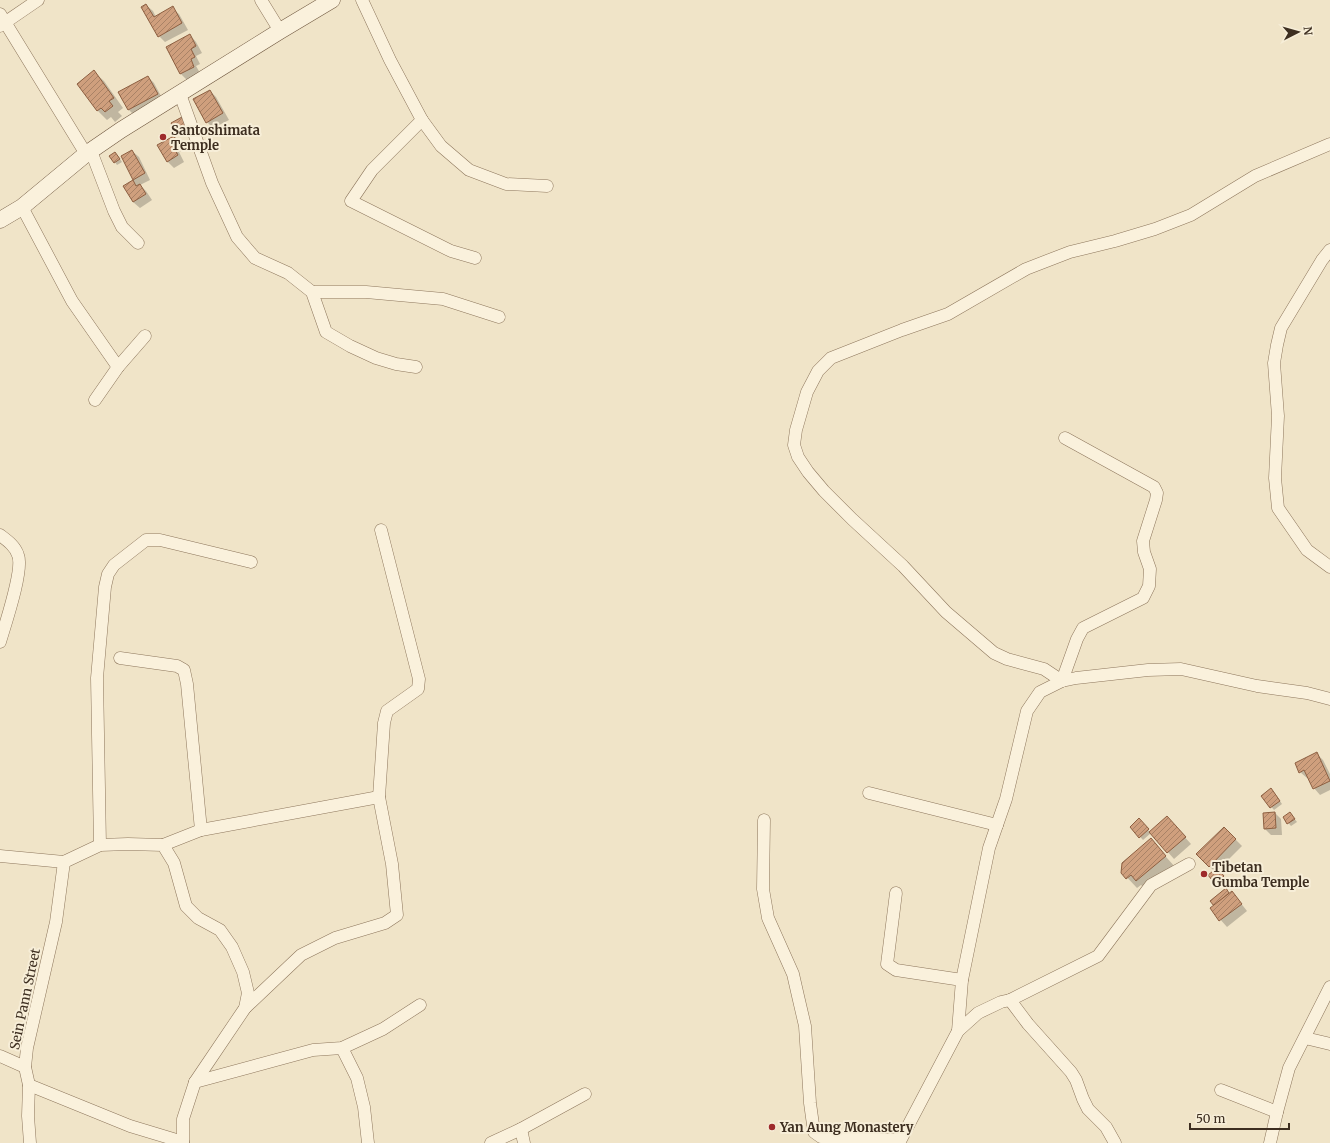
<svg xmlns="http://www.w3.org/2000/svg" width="1330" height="1143" viewBox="0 0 1330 1143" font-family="Merriweather,serif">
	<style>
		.shadow { fill: #0003 }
		.building { fill: url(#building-hatch); stroke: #8d5f41 }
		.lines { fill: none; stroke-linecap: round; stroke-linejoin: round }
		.street-casing { stroke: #8d765c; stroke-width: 13 }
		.secondary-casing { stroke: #6f573f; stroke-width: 17 }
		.street { stroke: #faf1dc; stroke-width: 12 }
		.secondary { stroke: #faf1dc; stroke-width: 16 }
		.poi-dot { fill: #9e2a2b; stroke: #f7eed8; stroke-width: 1.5 }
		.labels { text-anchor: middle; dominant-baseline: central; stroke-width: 4; stroke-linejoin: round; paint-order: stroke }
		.poi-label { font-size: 13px; font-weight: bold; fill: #3d2e20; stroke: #f7eed8; text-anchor: start }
		.street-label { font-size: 13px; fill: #3d2e20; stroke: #f7eed8 }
	</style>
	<defs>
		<pattern id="building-hatch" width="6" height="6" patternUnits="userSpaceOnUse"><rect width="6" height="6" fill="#cf9f7d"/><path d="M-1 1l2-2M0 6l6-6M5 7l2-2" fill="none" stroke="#a98266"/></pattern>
	</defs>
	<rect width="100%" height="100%" fill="#f0e4c8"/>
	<!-- shadow -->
	<g class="shadow">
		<polygon points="146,5 153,11 156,17 172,8 179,14 188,30 165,42 159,36"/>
		<polygon points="190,35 196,42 202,53 196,56 200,64 196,66 200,73 187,80 181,74"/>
		<polygon points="94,72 104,81 123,108 118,112 122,116 115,122 111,117 107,120 98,111 78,84"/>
		<polygon points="148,77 154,83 163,100 135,116 129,110 119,93"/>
		<polygon points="210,91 216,97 229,120 213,128 207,122"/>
		<polygon points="173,123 191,132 182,137"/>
		<polygon points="174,137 180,143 183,150 179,152 184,162 174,168 167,161"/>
		<polygon points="132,151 139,157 150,180 140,185 146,191 152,200 140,208 133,202 124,187 134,180"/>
		<polygon points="118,156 122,162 117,165 115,162"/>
		<polygon points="1317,754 1323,760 1330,774 1330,790 1320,795 1314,788 1309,777 1307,778 1300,772"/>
		<polygon points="1274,792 1282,804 1274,810 1262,796"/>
		<polygon points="1275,813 1281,819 1282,835 1271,835 1265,829"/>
		<polygon points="1290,813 1297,822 1291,826 1284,818"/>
		<polygon points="1139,820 1150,832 1173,824 1191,844 1174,859 1151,833 1143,840 1131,827"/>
		<polygon points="1224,828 1242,846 1218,870 1226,879 1219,886 1216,883 1214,871 1198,854"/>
		<polygon points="1151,840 1175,867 1147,890 1141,885 1137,888 1122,872"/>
		<polygon points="1226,890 1230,894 1232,892 1247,911 1227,927 1211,909"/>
	</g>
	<!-- building -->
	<g class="building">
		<polygon points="146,4 154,17 173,6 182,23 158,37 141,7"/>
		<polygon points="190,34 196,46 191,49 195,57 191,59 194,67 180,74 166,47"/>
		<polygon points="94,70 114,98 109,101 113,106 105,112 101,108 97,111 77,84"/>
		<polygon points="148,76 158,94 128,110 118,92"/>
		<polygon points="210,90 223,113 206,123 193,99"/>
		<polygon points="182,117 189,129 178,135 171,123"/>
		<polygon points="174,136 178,143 173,146 178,155 167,162 157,145"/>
		<polygon points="132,150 145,173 133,180 121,156"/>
		<polygon points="115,152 120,159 114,163 109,156"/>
		<polygon points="133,180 136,186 140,184 146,194 133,202 123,186"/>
		<polygon points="1317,752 1330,781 1313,789 1304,770 1299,773 1295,763"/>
		<polygon points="1271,788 1280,801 1270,808 1261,796"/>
		<polygon points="1275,812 1276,828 1264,829 1263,813"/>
		<polygon points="1290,812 1295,819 1287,824 1283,817"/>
		<polygon points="1167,816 1186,837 1167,853 1149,832"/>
		<polygon points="1139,818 1149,829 1139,838 1130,827"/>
		<polygon points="1224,827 1236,839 1209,867 1196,854"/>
		<polygon points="1151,838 1166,856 1136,881 1131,875 1126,879 1121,873 1122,863"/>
		<polygon points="1217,868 1224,876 1215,884 1208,875"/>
		<polygon points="1226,888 1229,893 1214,906 1210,901"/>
		<polygon points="1232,891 1242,904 1219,921 1210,908"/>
	</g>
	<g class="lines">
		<!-- street casing -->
		<g class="street-casing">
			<g id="street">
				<polyline points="261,0 280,31"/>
				<polyline points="362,0 390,60 422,120 372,170 351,201 451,251 475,258"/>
				<polyline points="0,14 86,154"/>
				<polyline points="0,26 38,0"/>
				<polyline points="180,94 212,183 237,237 255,258 288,273 312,292 326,332 350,346 376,358 396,364 416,367"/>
				<polyline points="422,120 441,146 469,170 506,184 547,186"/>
				<polyline points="91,151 114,211 122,227 138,243"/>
				<polyline points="22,207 72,301 118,367"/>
				<polyline points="1330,250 1322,260 1281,328 1277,345 1274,363 1278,416 1275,478 1278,508 1307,550 1330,567"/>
				<polyline points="312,292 366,292 443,299 499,317"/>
				<polyline points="95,400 118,367 145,336"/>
				<polyline points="1065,438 1154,487 1157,493 1156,500 1143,541 1144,552 1150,569 1149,586 1143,598 1083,628 1077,639 1062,681 1044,669 1007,659 994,653 946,612 903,566 852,519 824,491 808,472 798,457 794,445 796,430 807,392 818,371 831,358 902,330 948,314 1026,269 1070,252 1115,241 1155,229 1191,215 1255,176 1330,144"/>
				<path d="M0 535C8 541 15 546 18 555 24 569 5 625 0 642"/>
				<polyline points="120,658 177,666 184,670 187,684 201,830"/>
				<polyline points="869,793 997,825"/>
				<polyline points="764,820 763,889 768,918 793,974 798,996 805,1026 810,1103 814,1132 821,1137 900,1140"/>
				<polyline points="100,845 97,678 105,587 108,574 114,565 146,540 160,540 251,562"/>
				<polyline points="163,845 201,830 379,797"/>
				<polyline points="0,856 64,862 100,845 128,844 163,845 174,863 186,906 198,918 220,930 232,947 243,972 248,993 245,1008 195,1082 183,1119 183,1143"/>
				<polyline points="896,893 887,964 896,970 962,980"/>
				<polyline points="1010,1000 1028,1024 1071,1072 1076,1080 1083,1099 1088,1109 1106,1127 1115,1143"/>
				<polyline points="245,1008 301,955 335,938 385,923 397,915 392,864 379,797 384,723 387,711 418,689 419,679 381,530"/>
				<polyline points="958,1031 962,980 989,848 1006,799 1027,711 1040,692 1062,681 1076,678 1148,670 1181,669 1257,686 1307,693 1330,699"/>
				<polyline points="1305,1038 1330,1044"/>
				<polyline points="342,1048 357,1078 364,1107 368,1143"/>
				<polyline points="0,1056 25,1067"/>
				<polyline points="195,1082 313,1050 342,1048 383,1029 420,1005"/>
				<polyline points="29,1085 130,1126 183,1142"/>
				<polyline points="1221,1090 1277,1112"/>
				<polyline points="521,1129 524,1143"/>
				<polyline points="30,1143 28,1116 29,1085 25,1067 27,1048 56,922 64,862"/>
				<polyline points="491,1143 521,1129 585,1094"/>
				<polyline points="899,1143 958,1031 978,1013 1001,1002 1010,1000 1098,956 1151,885 1189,864"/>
				<polyline points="1270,1143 1277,1112 1289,1068 1330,987"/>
			</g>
		</g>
		<!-- secondary casing -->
		<g class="secondary-casing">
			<polyline id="secondary" points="0,220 22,207 86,154 121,130 280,31 332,0"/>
		</g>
		<!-- street -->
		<use href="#street" class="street"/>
		<!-- secondary -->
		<use href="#secondary" class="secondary"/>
	</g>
	<!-- markers -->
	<g class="poi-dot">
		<circle cx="163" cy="137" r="4"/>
		<circle cx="1204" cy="874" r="4"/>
		<circle cx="772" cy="1127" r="4"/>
	</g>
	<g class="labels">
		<!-- poi labels -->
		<g class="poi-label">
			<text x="171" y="130">Santoshimata<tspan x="171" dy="15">Temple</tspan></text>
			<text x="1212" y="867">Tibetan<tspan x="1212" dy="15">Gumba Temple</tspan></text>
			<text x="780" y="1127">Yan Aung Monastery</text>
		</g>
		<!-- street labels -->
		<g class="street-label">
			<text transform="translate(25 999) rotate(-78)">Sein Pann Street</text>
		</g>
	</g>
	<!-- north arrow -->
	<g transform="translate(1298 32) rotate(84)" stroke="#f7eed8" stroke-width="3" paint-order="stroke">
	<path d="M0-3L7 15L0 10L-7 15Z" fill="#3d2e20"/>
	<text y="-6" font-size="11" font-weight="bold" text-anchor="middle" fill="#3d2e20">N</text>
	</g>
	<!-- scale -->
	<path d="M1190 1123v6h99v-6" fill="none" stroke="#3d2e20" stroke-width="2"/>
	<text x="1196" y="1123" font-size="12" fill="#3d2e20" stroke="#f7eed8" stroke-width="3" paint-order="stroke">50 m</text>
</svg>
